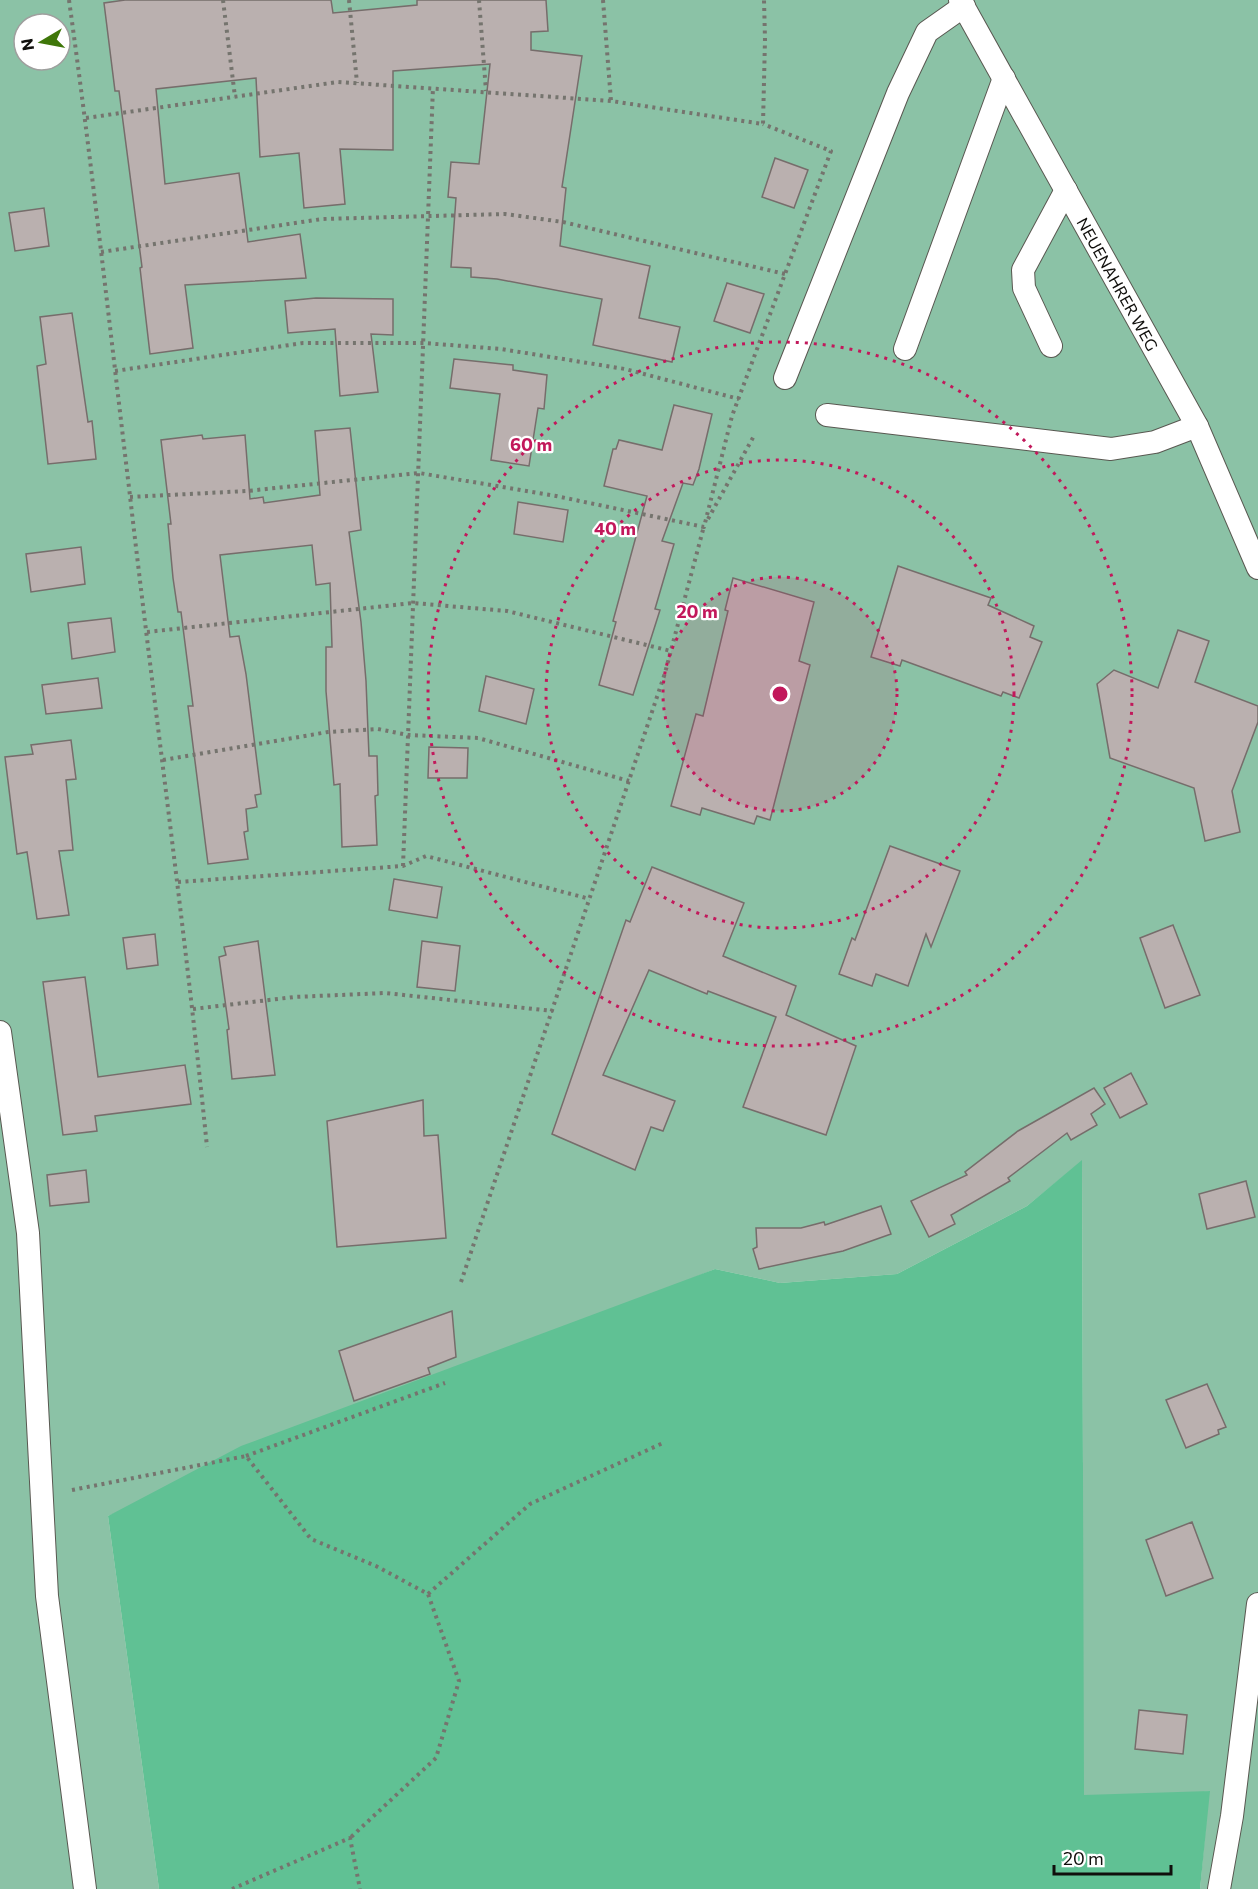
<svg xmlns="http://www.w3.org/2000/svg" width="1258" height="1889" viewBox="0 0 1258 1889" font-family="Commissioner,sans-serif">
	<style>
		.green { fill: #8bc2a6; fill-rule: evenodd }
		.forest { fill: #60c194 }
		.building { fill: #bab0af; stroke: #766d6b; stroke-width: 1.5 }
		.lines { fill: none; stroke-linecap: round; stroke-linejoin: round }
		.service-casing { stroke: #595851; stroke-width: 24 }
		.path { stroke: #75746e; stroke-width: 4; stroke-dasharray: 3 4.5; stroke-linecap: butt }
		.service { stroke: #fff; stroke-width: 22 }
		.ring { fill: none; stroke: #c2185b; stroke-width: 3; stroke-dasharray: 3 6 }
		.labels { text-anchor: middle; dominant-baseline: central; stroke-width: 4.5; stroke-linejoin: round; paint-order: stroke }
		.street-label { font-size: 16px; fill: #100f0c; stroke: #fff }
		.centre { fill: #c2185b; stroke: #fff; stroke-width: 3 }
		.ring-label { font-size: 18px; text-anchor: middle; font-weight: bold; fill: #c2185b; stroke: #fff; stroke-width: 4.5; stroke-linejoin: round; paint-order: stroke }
	</style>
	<rect width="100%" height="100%" fill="#e1e0d7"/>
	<!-- green -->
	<path class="green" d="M0 0H1258V1889H1200L1209 1791 638 1889 1083 1462 1082 1161 1027 1206 897 1274 780 1283 715 1269 108 1516 159 1889H0ZM24 24H60V60H24Z"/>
	<!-- forest -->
	<polygon class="forest" points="1082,1160 1084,1795 1210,1791 1200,1889 159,1889 108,1516 241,1446 715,1269 780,1283 897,1274 1027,1206"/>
	<!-- building -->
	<g class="building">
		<polygon points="125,0 331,0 333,13 417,5 417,0 546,0 548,31 531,32 531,50 582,56 562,187 566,188 560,246 650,266 639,318 680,327 672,362 593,345 602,299 497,279 471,277 471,268 451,267 456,198 448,197 451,162 479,164 490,64 393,71 393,150 340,149 345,204 304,208 299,153 260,157 256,78 156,89 165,184 239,173 248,242 300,234 306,278 185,285 193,348 150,354 140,268 142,267 119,91 115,91 104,3"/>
		<polygon points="775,158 808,170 794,208 762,197"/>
		<polygon points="44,208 49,246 15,251 9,213"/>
		<polygon points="727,283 764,294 750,333 714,321"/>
		<polygon points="316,298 393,299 393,335 371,334 378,392 340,396 335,329 288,333 285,301"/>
		<polygon points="72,313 88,422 92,421 96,459 48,464 37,366 46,364 40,317"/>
		<polygon points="454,359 513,365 513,370 547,375 544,409 538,408 529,466 491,460 500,394 450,388"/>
		<polygon points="674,405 712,414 699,469 693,485 683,483 662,541 674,544 655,609 660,610 633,695 599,685 616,622 613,621 647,496 604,486 613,449 616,449 619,440 662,450"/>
		<polygon points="350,428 361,530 349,532 361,622 366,681 369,756 377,756 378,795 375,796 377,845 342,847 340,784 334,785 326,691 326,647 332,647 330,583 316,585 312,545 220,555 230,637 239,636 246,674 261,794 255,795 257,807 246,809 248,831 244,832 248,859 208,864 188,706 193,706 181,612 178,612 173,578 168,524 171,524 161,440 202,435 203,439 245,435 250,499 263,497 264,503 320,495 315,431"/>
		<polygon points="518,502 568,510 563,542 514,534"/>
		<polygon points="81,547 85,584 31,592 26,554"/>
		<polygon points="898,566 991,598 988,605 1034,626 1030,637 1042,642 1019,698 1003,692 1001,696 902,660 900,666 871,657"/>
		<polygon points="733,578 814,602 799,661 810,665 770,820 757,816 754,824 702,808 700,815 671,806 696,714 703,716 728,611 725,610"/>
		<polygon points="111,618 115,652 72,659 68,623"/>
		<polygon points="1178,630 1209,641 1195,682 1258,706 1258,722 1232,791 1240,832 1205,841 1194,788 1110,758 1097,684 1114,670 1158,688"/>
		<polygon points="486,676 534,689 526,724 479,711"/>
		<polygon points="98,678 102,708 46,714 42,685"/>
		<polygon points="71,740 76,779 66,780 73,850 59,851 69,915 37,919 27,852 17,854 5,757 33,754 31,745"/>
		<polygon points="429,747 468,748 467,778 428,778"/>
		<polygon points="890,846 960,871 931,947 926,934 908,986 876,974 872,986 839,974 852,938 855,940"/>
		<polygon points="652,867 744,903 723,956 796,986 786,1015 856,1046 826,1135 743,1107 776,1017 708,991 707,994 649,970 603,1075 675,1101 663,1131 651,1127 635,1170 552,1134 626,920 630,922"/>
		<polygon points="394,879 442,887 437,918 389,910"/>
		<polygon points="1173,925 1200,995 1165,1008 1140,938"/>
		<polygon points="155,934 158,965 127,969 123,938"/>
		<polygon points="258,941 275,1075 232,1079 227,1030 229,1029 219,957 226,955 224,947"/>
		<polygon points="422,941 460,946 455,991 417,987"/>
		<polygon points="85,977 98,1077 185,1065 191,1104 95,1116 97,1131 63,1135 43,982"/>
		<polygon points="1131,1073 1147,1104 1120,1118 1104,1088"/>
		<polygon points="1094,1088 1105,1104 1091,1114 1097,1125 1071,1140 1067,1133 1008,1178 1010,1181 951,1215 955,1224 929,1237 911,1201 967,1175 965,1172 1018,1131"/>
		<polygon points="423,1100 424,1136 438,1135 446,1238 337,1247 327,1121"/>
		<polygon points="86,1170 89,1202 50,1206 47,1175"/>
		<polygon points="1246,1181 1255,1217 1207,1229 1199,1194"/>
		<polygon points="881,1206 891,1234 843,1251 759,1269 753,1249 757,1247 756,1228 801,1228 824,1222 825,1225"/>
		<polygon points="452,1311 456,1357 428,1368 430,1374 354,1401 339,1351"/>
		<polygon points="1207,1384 1226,1427 1218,1430 1219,1434 1186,1448 1166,1400"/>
		<polygon points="1192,1522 1213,1578 1166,1596 1146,1540"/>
		<polygon points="1139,1710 1187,1715 1183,1754 1135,1749"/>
	</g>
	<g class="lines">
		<!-- service casing -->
		<g class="service-casing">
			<g id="service">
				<polyline points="960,0 1197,426 1258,568"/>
				<polyline points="1051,346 1024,288 1023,270 1066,190"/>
				<polyline points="905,349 1004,78"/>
				<polyline points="785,378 898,93 927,32 964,6"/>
				<polyline points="827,415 1111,449 1155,442 1197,426"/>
				<polyline points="0,1032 28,1233 47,1596 85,1889"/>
				<polyline points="1219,1889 1232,1816 1258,1604"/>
			</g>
		</g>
		<!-- path -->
		<g class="path">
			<path d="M69 0C92 165 110 330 130 496 155 713 185 929 207 1147"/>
			<polyline points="223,0 235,97"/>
			<polyline points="349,0 357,83"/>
			<polyline points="479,0 486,91"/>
			<polyline points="603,0 611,101"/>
			<polyline points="86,118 338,82 611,101 763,124 765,39 764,0"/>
			<polyline points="101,252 322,219 505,214 563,222 785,274"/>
			<polyline points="115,371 303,343 424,343 501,349 625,369 739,399"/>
			<polyline points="130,497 247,491 419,473 556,496 704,527 732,416 831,151 763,124"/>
			<polyline points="708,519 755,434"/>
			<polyline points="147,632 413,603 507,611 671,651"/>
			<polyline points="163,760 328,732 378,729 408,735 478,738 629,781"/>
			<polyline points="403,866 433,87"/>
			<polyline points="178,882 403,866 426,856 590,899"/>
			<polyline points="193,1009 294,997 385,993 553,1011"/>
			<polyline points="461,1282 665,673 704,526"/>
			<polyline points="246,1456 445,1383"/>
			<polyline points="72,1490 246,1456 311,1539 376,1566 428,1594 459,1681 436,1758 350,1838"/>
			<polyline points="428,1594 530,1504 663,1443"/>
			<polyline points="232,1889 350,1838 360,1889"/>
		</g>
		<!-- service -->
		<use href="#service" class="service"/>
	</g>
	<!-- distance rings -->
	<circle cx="780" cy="694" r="117" fill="#c2185b" fill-opacity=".12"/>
	<g class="ring">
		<circle cx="780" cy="694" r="117"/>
		<circle cx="780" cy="694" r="234"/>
		<circle cx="780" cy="694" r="352"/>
	</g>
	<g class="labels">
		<!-- street labels -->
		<g class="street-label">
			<text transform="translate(1118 284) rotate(61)">NEUENAHRER WEG</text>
		</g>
	</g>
	<circle cx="780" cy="694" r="9" class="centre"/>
	<g class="ring-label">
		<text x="531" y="451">60 m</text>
		<text x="615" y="535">40 m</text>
		<text x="697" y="618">20 m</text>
	</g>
	<!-- north arrow -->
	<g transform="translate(42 42) rotate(260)"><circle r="28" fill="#ffffff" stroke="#9f9f9e" stroke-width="1.5"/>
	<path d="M0-4.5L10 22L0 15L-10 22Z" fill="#3f7709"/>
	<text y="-9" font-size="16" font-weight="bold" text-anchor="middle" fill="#100f0c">N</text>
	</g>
	<!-- scale -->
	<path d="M1054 1865v9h117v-9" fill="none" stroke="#100f0c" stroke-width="3"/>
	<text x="1063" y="1865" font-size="18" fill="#100f0c" stroke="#ffffff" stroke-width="4.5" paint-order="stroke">20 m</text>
</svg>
